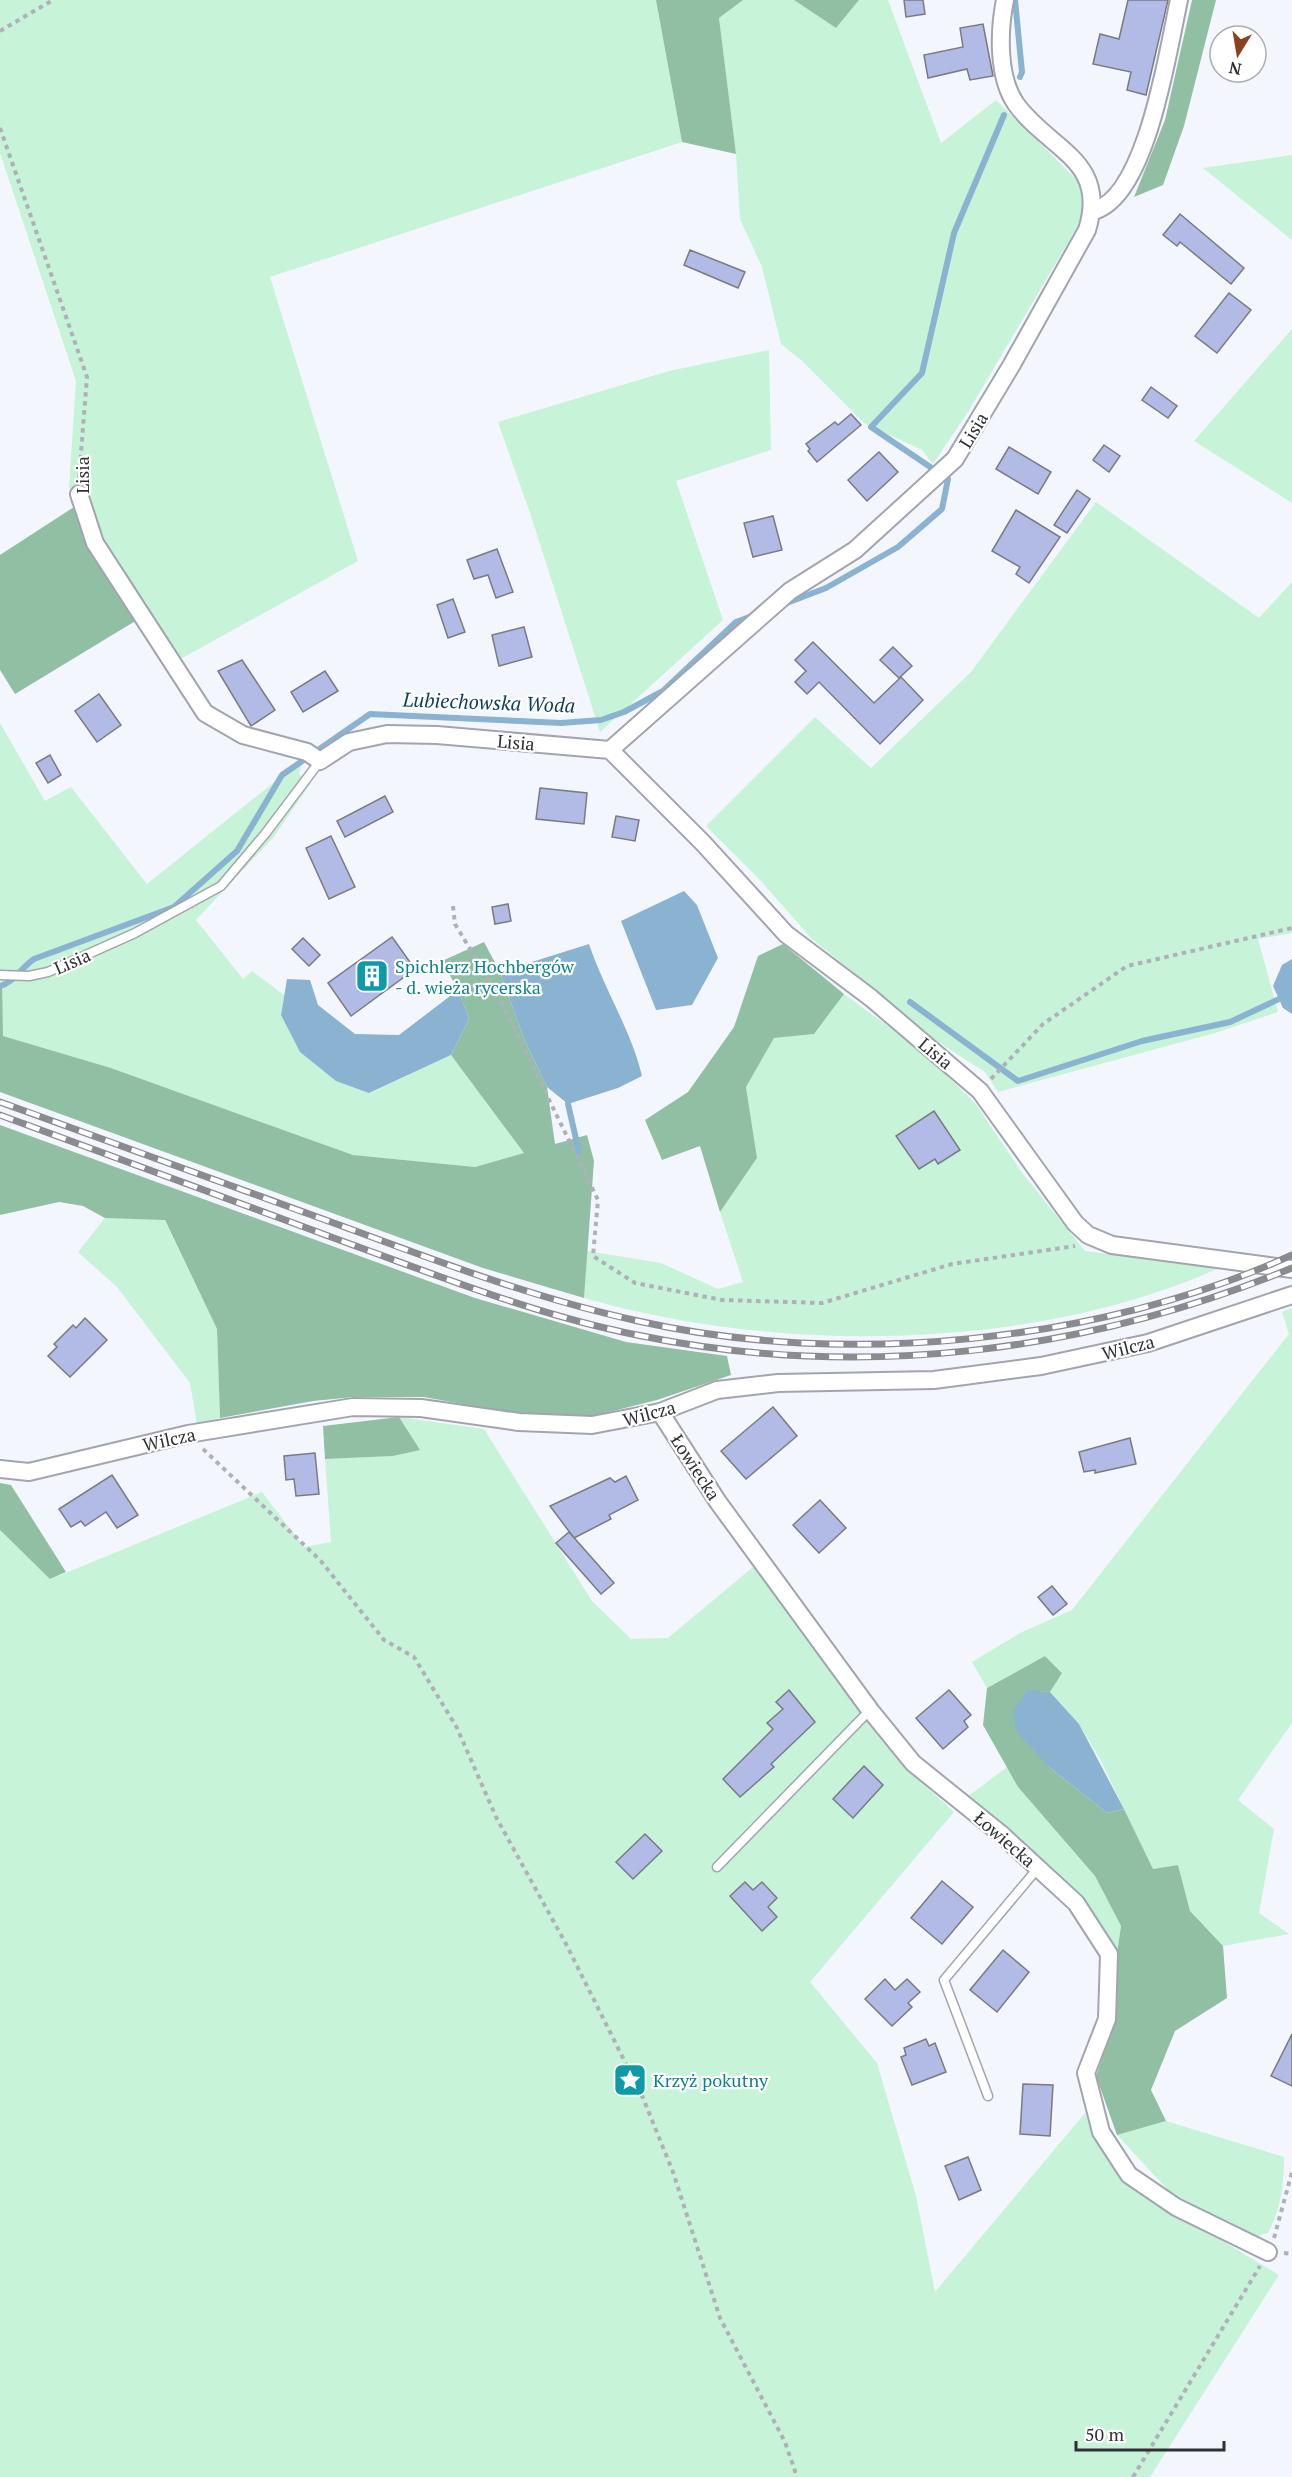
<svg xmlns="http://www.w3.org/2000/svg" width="1292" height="2477" viewBox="0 0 1292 2477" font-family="'PT Serif',serif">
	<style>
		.green { fill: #c7f3d8 }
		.forest { fill: #91bfa3 }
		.water { fill: #8ab3d1 }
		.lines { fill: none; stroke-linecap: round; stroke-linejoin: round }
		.stream { stroke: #8ab3d1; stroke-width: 6 }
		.building { fill: #b1bbe6; stroke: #797b84; stroke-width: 1.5 }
		.lane-casing { stroke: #a3a5ae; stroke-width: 11 }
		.street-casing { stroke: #a3a5ae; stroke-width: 20 }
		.path { stroke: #b0b1b8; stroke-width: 4; stroke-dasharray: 4.5 4.5; stroke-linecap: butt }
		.lane { stroke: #fff; stroke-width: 8 }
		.street { stroke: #fff; stroke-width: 16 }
		.rail-casing { stroke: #8a8b91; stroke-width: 7 }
		.rail { stroke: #fff; stroke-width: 4.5; stroke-dasharray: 14; stroke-linecap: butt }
		.labels { text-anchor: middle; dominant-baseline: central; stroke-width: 4.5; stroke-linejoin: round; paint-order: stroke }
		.street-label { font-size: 18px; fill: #2f3034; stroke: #fff }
		.culture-label { font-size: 18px; fill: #0d838f; stroke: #fff; text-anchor: start }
		.water-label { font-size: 20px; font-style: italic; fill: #0d3f5d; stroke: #fff }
	</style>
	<rect width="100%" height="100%" fill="#f4f6fe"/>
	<!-- green -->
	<g class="green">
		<polygon points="0,0 656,0 682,142 270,277 358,561 166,667 87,545 69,487 76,381 0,153"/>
		<polygon points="743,0 794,0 836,28 859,0 888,0 941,143 996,100 1081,184 1084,208 1079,224 968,412 933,464 922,450 864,423 801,360 781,344 762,267 740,219 736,154 719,18"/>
		<polygon points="1292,155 1292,240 1203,168"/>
		<polygon points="1292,329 1292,503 1194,441"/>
		<polygon points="769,350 771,450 676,481 723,620 600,732 531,516 498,422 669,371"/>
		<polygon points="1096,502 1259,618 1292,582 1292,933 1258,939 1278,1012 1215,1033 998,1092 985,1072 935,1040 811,938 761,881 706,826 815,717 871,768 971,672"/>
		<polygon points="0,723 45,801 71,787 147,884 304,758 299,774 311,783 273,838 196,920 243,979 252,971 284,995 281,1015 370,1093 451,1055 525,1153 475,1167 353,1155 111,1068 3,1036 0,971"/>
		<path d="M844 994 919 1049 975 1103 1023 1174 1085 1251 1219 1268C1033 1352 778 1354 584 1298L587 1251 661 1263 718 1289 743 1282 720 1212 757 1158 746 1087 774 1038 814 1034Z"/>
		<polygon points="105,1218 164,1219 217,1329 220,1418 197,1424 190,1383 117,1287 78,1252"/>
		<polygon points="1292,1308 1292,1723 1238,1800 1274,1829 1259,1913 1289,1934 1223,1946 1190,1911 1178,1865 1153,1869 1100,1759 1079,1724 1050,1692 1062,1672 1045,1656 987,1688 972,1662 1020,1633 1072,1610 1289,1334 1282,1312"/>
		<polygon points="399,1417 484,1429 592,1601 631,1639 668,1638 753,1567 905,1767 954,1812 810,1982 877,2063 916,2196 935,2292 1085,2113 1095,2140 1123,2181 1279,2275 1150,2477 0,2477 0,1530 51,1579 262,1492 304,1547 331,1542 325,1459 393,1456 419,1450"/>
		<polygon points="1007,1767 1018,1787 1095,1876 1121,1926 1116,1960 1083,1900 1048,1864 967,1797"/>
		<path d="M1166 2121 1284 2157C1284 2185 1281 2209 1268 2233L1251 2238 1169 2191 1117 2135Z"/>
	</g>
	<!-- forest -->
	<g class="forest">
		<polygon points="656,0 743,0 719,18 736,154 682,142"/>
		<polygon points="794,0 859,0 836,28"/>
		<polygon points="1192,0 1216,0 1184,126 1163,185 1134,197 1165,120"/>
		<polygon points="74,507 87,545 137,620 15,694 0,670 0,555"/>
		<polygon points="484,942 500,972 524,1039 547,1087 555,1144 587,1135 594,1161 584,1298 483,1268 0,1092 0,983 2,983 3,1036 111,1068 353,1155 475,1167 524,1153 451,1055 469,1019 458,990 442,961"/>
		<polygon points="783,944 844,994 814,1034 774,1038 746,1087 757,1158 720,1212 700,1146 662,1160 645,1120 688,1092 734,1027 758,956"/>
		<polygon points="0,1125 475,1298 626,1342 727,1356 731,1375 657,1400 593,1416 523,1415 424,1397 354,1397 313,1401 220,1418 217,1329 165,1220 105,1218 83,1206 59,1202 0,1215"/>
		<polygon points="399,1417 420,1450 393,1456 325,1459 323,1426"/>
		<polygon points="0,1483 11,1485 66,1572 50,1579 0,1530"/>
		<polygon points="1045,1656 1062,1673 1050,1692 1026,1691 1049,1767 1107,1813 1124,1809 1153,1869 1178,1865 1190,1911 1223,1946 1227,1998 1175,2031 1151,2090 1166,2121 1117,2135 1096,2076 1114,2024 1116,1960 1121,1926 1095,1876 1018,1787 983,1725 987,1688"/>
	</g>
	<!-- water -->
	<g class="water">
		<polygon points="684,891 697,905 718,958 692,1005 656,1010 621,921"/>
		<path d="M589 944C604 989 631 1030 642 1076L618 1088 568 1104 547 1087 524 1039 500 972Z"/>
		<polygon points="1292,959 1292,1014 1283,1008 1273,986 1282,965"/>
		<polygon points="287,979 310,980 318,1005 355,1034 399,1035 458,990 469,1019 451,1055 369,1093 336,1081 300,1052 281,1015"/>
		<polygon points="1027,1690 1050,1692 1079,1724 1124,1809 1107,1813 1049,1767 1016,1731 1013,1711"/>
	</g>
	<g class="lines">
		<!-- stream -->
		<g class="stream">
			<polyline points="1015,0 1022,72 1020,77"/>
			<polyline points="784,604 826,588 898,547 942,509 948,479 871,427 922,373 954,233 1004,115"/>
			<path d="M0 986C13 983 22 967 34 959L174 907 237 851 282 775 370 714 561 723 601 720 624 712 663 691 736 622 752 616"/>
			<polyline points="910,1002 1018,1081 1142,1041 1230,1022 1292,993"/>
			<polyline points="568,1104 579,1152"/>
		</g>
	</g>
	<!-- building -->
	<g class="building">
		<polygon points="904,0 923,0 925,14 906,17"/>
		<polygon points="1128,0 1168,0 1146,95 1127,90 1131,72 1093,64 1100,34 1119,39"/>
		<polygon points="983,24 993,76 970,80 967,69 928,78 924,55 963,47 960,28"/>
		<polygon points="1180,214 1244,268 1231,284 1180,242 1177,246 1163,235"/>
		<polygon points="690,250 745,272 738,288 684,265"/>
		<polygon points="1229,293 1251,310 1217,353 1195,336"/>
		<polygon points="1151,387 1177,406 1168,418 1142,400"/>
		<polygon points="851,414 861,425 817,462 808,451 810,449 806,444 835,422 838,425"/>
		<polygon points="1104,445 1120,456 1109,472 1093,460"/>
		<polygon points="1009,447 1051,472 1038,494 996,469"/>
		<polygon points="879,452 898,472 867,501 848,480"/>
		<polygon points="1077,490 1090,499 1067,533 1054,525"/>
		<polygon points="1016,510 1060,537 1029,583 1016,574 1020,567 992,551"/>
		<polygon points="773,516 782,550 753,557 744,523"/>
		<polygon points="497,549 513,592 496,598 488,575 474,579 467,560"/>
		<polygon points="453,599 465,632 448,638 437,605"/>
		<polygon points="524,627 532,657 499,666 492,635"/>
		<polygon points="813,642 874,703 901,677 923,700 880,744 819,682 807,694 795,682 806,671 795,660"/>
		<polygon points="893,647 912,666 899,678 880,660"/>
		<polygon points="242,660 275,710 251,726 218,671"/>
		<polygon points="325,671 338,691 303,712 291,692"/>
		<polygon points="99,694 121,725 97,742 75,711"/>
		<polygon points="50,755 61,775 48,783 36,763"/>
		<polygon points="540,788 587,793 584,824 536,819"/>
		<polygon points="385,796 393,812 345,837 337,821"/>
		<polygon points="616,816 639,820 635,841 612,837"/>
		<polygon points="331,836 355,887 329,899 306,848"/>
		<polygon points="508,904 511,921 495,924 492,907"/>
		<polygon points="392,937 415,969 351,1016 328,983"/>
		<polygon points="303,938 320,955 309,966 292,949"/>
		<polygon points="934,1111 960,1150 938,1164 935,1159 919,1169 896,1136"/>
		<polygon points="85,1318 107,1340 70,1377 48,1356 57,1347 54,1344 73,1325 76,1328"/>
		<polygon points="773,1407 797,1436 746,1479 721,1451"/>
		<polygon points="1130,1438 1136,1464 1095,1473 1095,1470 1084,1472 1079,1452"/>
		<polygon points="315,1453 319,1494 296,1496 294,1479 286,1480 284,1456"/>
		<polygon points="112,1475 138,1515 117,1528 106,1512 85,1526 81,1521 71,1527 59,1509"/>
		<polygon points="626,1476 638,1500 609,1515 611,1519 574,1538 550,1506 610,1478 615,1482"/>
		<polygon points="820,1500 846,1528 819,1553 793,1525"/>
		<polygon points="569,1532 614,1583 601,1594 556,1543"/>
		<polygon points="1052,1586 1067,1604 1053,1615 1038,1597"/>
		<polygon points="789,1690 815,1722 771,1764 774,1767 740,1797 723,1779 773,1729 767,1723 783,1709 776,1702"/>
		<polygon points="949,1690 971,1715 964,1721 968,1727 943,1749 916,1718"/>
		<polygon points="864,1766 883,1785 853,1818 833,1799"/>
		<polygon points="645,1834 662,1851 633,1879 616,1862"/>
		<polygon points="942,1881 973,1907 942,1944 911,1918"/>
		<polygon points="745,1882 753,1890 762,1882 777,1898 768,1907 777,1917 762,1931 730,1896"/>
		<polygon points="1003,1950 1029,1972 997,2012 970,1990"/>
		<polygon points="885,1979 895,1990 907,1979 920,1992 908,2003 912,2007 892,2026 865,1999"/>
		<polygon points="1292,2034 1292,2086 1271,2076"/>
		<polygon points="926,2039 929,2046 935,2043 946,2072 912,2085 901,2057 906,2055 904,2048"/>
		<polygon points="1023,2084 1053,2085 1050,2136 1020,2134"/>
		<polygon points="968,2157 981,2190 959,2200 945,2166"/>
	</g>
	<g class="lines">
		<!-- lane casing -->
		<g class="lane-casing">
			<g id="lane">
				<polyline points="0,975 29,976 48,972 135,933 221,886 265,834 320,761"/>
				<polyline points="717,1867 870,1710"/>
				<polyline points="988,2096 944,1980 1038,1868"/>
			</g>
		</g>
		<!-- street casing -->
		<g class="street-casing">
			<g id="street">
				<path d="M1093 211C1147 198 1168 49 1179 0"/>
				<polyline points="79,494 95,543 205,713 243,735 307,752 320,761 349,742 387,734 437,735 610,750 703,843 786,934 871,998 980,1091 1075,1223 1088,1235 1112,1245 1292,1269"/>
				<path d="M610 750 790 591 855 550 955 459 1011 366 1087 230C1109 160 1049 150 1016 104 997 77 999 30 1005 0"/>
				<polyline points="660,1412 718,1502 870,1710 913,1763 1001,1834 1076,1903 1109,1954 1107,2019 1086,2073 1101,2132 1129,2175 1176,2207 1268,2252"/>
				<polyline points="0,1469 29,1472 188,1434 353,1407 421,1408 519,1422 592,1425 660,1412 717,1390 778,1383 934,1380 1041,1366 1148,1343 1292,1295"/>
			</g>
		</g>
		<!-- path -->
		<g class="path">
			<polyline points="0,31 53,0"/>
			<polyline points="0,128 87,377 79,478"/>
			<polyline points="453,906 455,924 499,997 598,1200 593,1256 635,1283 722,1300 822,1303 952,1264 1075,1246"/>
			<polyline points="991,1079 1043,1024 1127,966 1292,928"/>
			<polyline points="203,1449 320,1560 384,1640 414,1657 457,1728 497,1819 565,1942 643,2098 673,2172 720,2318 785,2442 797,2477"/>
			<polyline points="1274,2238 1292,2172"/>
			<polyline points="1284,2253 1292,2254"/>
			<polyline points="1133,2477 1260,2266"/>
		</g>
		<!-- lane -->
		<use href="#lane" class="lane"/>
		<!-- street -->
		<use href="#street" class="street"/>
		<!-- rail casing -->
		<g class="rail-casing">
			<g id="rail">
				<path d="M0 1102C114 1143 228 1185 342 1226 439 1262 537 1299 638 1321 845 1368 1099 1343 1292 1255"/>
				<path d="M0 1115C114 1157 228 1199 342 1241 439 1276 536 1315 637 1335 858 1381 1085 1353 1292 1268"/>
			</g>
		</g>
		<!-- rail -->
		<use href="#rail" class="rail"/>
	</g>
	<!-- icons -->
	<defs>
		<g id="building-square" transform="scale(1.725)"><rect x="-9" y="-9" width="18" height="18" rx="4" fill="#0f9aa8" stroke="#fff"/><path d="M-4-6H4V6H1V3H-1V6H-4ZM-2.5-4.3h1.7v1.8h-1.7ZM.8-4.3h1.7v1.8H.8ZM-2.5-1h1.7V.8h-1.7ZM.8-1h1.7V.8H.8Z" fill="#fff"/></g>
		<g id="sight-square" transform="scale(1.725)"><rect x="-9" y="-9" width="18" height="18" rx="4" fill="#0f9aa8" stroke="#fff"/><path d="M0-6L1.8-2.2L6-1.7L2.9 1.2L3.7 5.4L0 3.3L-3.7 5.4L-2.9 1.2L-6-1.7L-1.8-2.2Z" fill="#fff"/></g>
	</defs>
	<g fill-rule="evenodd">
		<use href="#building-square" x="372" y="976"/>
		<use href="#sight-square" x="630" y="2080"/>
	</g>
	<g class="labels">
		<!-- street labels -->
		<g class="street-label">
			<text transform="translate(973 430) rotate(-59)">Lisia</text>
			<text transform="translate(82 475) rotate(-90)">Lisia</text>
			<text transform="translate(516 742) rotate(5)">Lisia</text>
			<text transform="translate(72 961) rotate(-24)">Lisia</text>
			<text transform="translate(936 1053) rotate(40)">Lisia</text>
			<text transform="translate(1128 1347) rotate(-14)">Wilcza</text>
			<text transform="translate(649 1413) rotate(-15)">Wilcza</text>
			<text transform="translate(169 1439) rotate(-12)">Wilcza</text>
			<text transform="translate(696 1467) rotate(57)">Łowiecka</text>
			<text transform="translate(1005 1839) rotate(41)">Łowiecka</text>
		</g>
		<!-- culture labels -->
		<g class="culture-label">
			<text x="395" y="966">Spichlerz Hochbergów<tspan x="395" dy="21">- d. wieża rycerska</tspan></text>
			<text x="653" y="2080">Krzyż pokutny</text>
		</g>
		<!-- water labels -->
		<g class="water-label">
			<text transform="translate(489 702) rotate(2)">Lubiechowska Woda</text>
		</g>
	</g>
	<!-- north arrow -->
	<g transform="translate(1238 54) rotate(191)"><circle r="28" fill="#ffffff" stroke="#acacae" stroke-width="1.5"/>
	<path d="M0-4.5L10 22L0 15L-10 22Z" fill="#8b4223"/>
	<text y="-9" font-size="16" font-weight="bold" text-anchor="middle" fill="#2f3034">N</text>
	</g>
	<!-- scale -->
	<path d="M1076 2441v9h148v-9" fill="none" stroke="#2f3034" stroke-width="3"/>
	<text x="1085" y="2441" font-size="18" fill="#2f3034" stroke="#ffffff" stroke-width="4.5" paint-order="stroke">50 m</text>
</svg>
